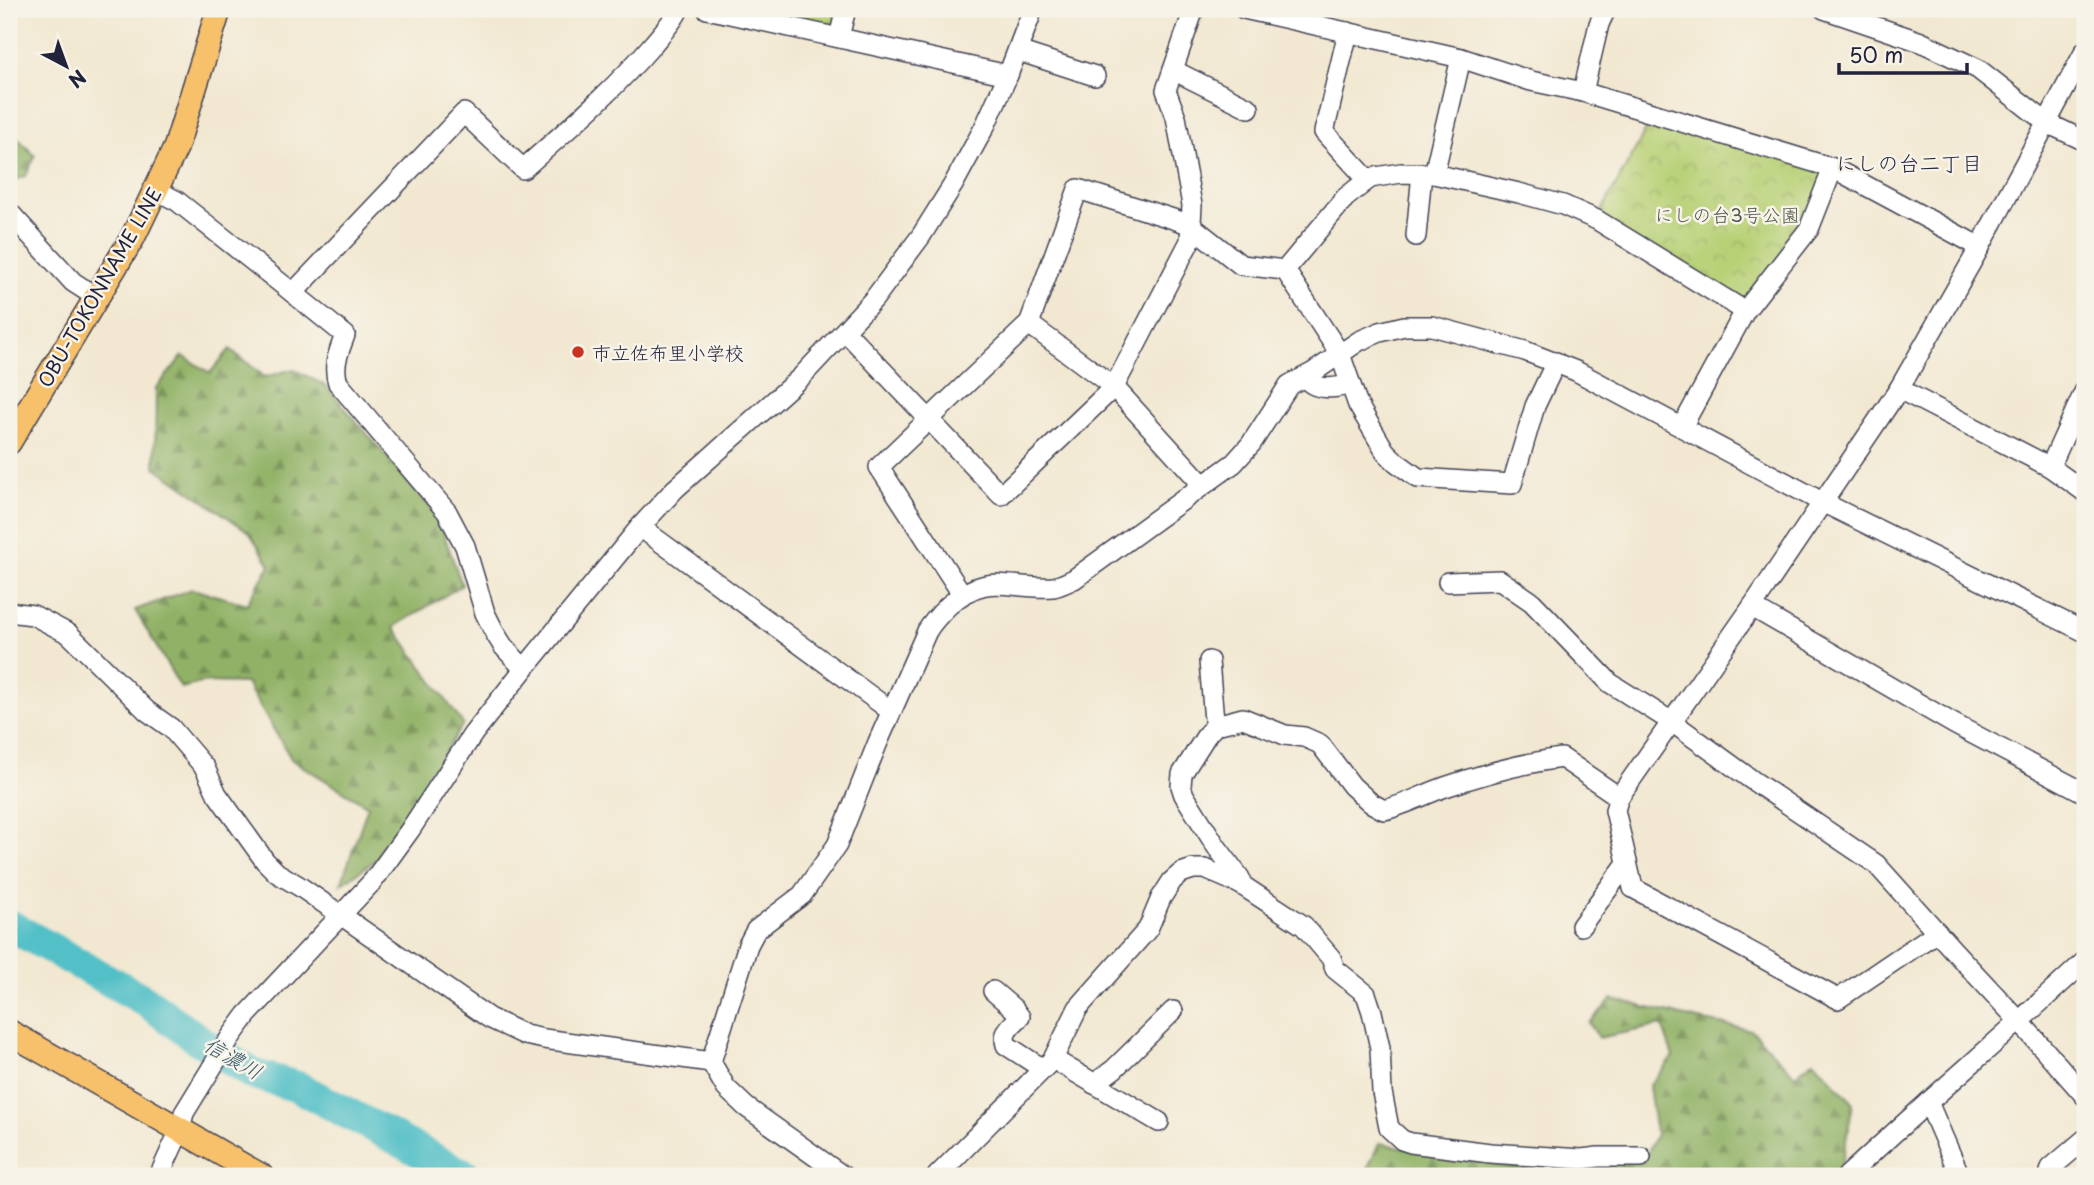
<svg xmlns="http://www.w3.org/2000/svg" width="2094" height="1185" viewBox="0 0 2094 1185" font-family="'Playpen Sans','Klee One',sans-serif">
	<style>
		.forest { fill: url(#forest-firs); stroke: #5a6a50; stroke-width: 2 }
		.park { fill: url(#park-crowns); stroke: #6c7958; stroke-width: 2 }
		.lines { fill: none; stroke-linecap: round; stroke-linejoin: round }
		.river { stroke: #52c0c7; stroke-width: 32 }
		.minor-casing { stroke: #414052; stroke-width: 22 }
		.major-casing { stroke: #414052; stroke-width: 27 }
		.minor { stroke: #fff; stroke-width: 19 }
		.major { stroke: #f7c06b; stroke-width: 24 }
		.poi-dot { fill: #c8321e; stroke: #f7f3e8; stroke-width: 2.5 }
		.labels { text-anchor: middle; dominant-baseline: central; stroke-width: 5; stroke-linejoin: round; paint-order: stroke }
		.park-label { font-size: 19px; fill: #4f564c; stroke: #f7f3e8 }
		.street-label { font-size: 19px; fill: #22223b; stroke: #f7f3e8 }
		.poi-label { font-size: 19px; fill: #22223b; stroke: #f7f3e8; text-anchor: start }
		.neighbourhood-label { font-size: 21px; fill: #22223b; stroke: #f7f3e8 }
		.water-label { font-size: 21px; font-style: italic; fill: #33596c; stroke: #f7f3e8 }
	</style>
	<defs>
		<pattern id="forest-firs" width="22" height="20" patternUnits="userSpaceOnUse" patternTransform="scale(1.75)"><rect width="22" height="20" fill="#91b266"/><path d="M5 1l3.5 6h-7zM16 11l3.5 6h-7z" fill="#769055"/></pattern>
		<pattern id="park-crowns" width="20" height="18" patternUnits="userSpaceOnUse" patternTransform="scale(1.75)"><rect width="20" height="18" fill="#b7d075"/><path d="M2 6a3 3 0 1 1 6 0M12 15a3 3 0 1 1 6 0" fill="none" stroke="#9db266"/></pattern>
	</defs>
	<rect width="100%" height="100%" fill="#f7f3e8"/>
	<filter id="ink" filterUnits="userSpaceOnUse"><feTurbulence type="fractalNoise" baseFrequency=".0143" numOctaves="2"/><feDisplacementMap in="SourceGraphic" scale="14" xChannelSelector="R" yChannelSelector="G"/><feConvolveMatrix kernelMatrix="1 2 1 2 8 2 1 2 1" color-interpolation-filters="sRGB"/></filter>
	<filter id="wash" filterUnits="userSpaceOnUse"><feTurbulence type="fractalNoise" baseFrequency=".00686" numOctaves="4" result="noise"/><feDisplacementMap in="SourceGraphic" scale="28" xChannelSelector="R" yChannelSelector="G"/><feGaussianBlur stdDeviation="1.57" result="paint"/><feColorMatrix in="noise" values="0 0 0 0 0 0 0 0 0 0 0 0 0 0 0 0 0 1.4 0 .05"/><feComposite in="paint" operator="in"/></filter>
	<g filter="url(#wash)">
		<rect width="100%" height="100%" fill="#f2e8d1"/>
		<!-- forest -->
		<g class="forest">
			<polygon points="9,129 35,156 26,176 9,182"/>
			<polygon points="230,349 265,377 293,369 326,386 437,515 462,585 394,627 463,724 376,860 341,884 368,806 292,760 246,683 204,682 181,688 135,610 192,589 247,604 270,565 249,532 155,467 156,388 183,356 210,373"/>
			<polygon points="1612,999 1699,1020 1751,1030 1795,1075 1814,1060 1853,1103 1840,1173 1836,1176 1586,1176 1611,1164 1644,1161 1656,1134 1649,1086 1673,1057 1662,1025 1599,1038 1589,1023"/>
			<polygon points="1379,1143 1562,1176 1371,1176 1365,1174"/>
		</g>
		<!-- park -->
		<g class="park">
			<polygon points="751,9 840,9 837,23 831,27"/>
			<polygon points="1654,115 1833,168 1809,229 1745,311 1597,220"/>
		</g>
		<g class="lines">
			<!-- river -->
			<polyline class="river" points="9,925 144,1000 202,1042 253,1074 298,1087 466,1176"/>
		</g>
	</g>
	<g filter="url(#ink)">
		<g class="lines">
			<!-- minor casing -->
			<g class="minor-casing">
				<g id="minor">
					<polyline points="707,9 1008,75"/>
					<polyline points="1244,9 1461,58 1531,81 1583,92 1833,168 1980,247"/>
					<polyline points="1824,9 1921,42 1978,69 2047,123 2085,141"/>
					<polyline points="1348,32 1324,132 1368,180"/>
					<polyline points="839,37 846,9"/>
					<polyline points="1018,51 1095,76"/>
					<polyline points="1173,70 1249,108"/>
					<polyline points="1583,92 1599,24 1606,9"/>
					<polyline points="1434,174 1461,58"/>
					<path d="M156 190 177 201 293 293 464 113 523 169C568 129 614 90 653 44 662 33 673 22 679 9"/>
					<polyline points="9,212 73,282 96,297"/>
					<polyline points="1416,236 1422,173"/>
					<path d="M293 293 345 335C339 352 332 365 338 383L447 512 465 546 485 613 495 633 503 646 524 669"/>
					<polyline points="1029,324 1114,387 1203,485"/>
					<polyline points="845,331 1001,495 1114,387 1190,241 1192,205 1176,117 1166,90 1194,9"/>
					<polyline points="1556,362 1535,406 1512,484 1418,478 1396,462 1385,451 1358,405 1340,354 1285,270 1345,198 1370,178 1401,173 1434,174 1519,193 1563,205 1597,220 1745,311"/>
					<path d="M1305 377C1314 391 1336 389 1350 384"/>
					<polyline points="1899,389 2050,467 2085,492"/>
					<polyline points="1682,427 1745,311 1809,229 1833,168"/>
					<polyline points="2050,467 2085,390"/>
					<polyline points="640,527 891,711"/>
					<polyline points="1448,582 1500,580 1532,602 1610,683 1672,722 1752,780 1876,864 1953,950 2020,1022 2085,1096"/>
					<polyline points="962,594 879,467 1029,324 1078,189 1189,224 1241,265 1285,270"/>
					<polyline points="1752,607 1954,724 2085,793"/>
					<polyline points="9,612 33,615 69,634 147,711 171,728 205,768 217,794 265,861 277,873 299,886 489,1018 525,1035 544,1039 711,1062"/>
					<polyline points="1209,661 1214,721 1216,725"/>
					<polyline points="1240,884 1304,926 1331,958 1335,969 1366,994 1372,1012 1380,1048 1382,1092 1389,1128 1402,1140 1411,1143 1490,1153 1582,1159 1598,1157 1641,1157"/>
					<polyline points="1581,926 1627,863"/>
					<polyline points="1937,932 1838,999 1633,888 1615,810 1619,797 1752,607 1899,389 1980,247 2085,51"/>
					<path d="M993 991 1014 1009 1020 1017C1011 1026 1002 1032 1006 1045L1043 1069"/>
					<polyline points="1053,1059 1159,1122"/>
					<polyline points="1094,1084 1114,1069 1173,1011"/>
					<polyline points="1928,1102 1960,1176"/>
					<polyline points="159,1176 180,1130 184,1113 230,1038 247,1015 373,881 410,830 473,734 524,669 640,527 675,489 801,377 874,299 921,236 953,185 985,126 1008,75 1033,9"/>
					<path d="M843 1176 746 1107 726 1088 711 1062 748 945 756 930 802 895 837 845 878 742 927 631C933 621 940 614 948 606 987 570 1008 590 1053 587 1060 586 1067 582 1074 579L1234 463 1251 444 1289 385 1312 373 1359 341 1380 332 1404 326H1432L1525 351 1576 371 1822 502 2085 632"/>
					<path d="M937 1176 1053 1059 1078 1008 1148 929 1161 898 1172 881 1181 873 1193 869H1205L1240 884V878L1216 846 1184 795 1181 786 1182 774 1208 733 1216 725 1243 718 1285 735 1304 737 1320 744 1352 786 1371 803 1384 810C1405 805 1425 794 1445 787 1483 774 1523 763 1562 758L1619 797"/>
					<path d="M1847 1176C1925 1103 2007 1034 2085 961"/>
					<polyline points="2049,1176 2051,1168 2085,1139"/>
				</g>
			</g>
			<!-- major casing -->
			<g class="major-casing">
				<g id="major">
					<polyline points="9,442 133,237 176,147 219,9"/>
					<polyline points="9,1032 261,1176"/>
				</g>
			</g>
			<!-- minor -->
			<use href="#minor" class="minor"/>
			<!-- major -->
			<use href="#major" class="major"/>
		</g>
	</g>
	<!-- markers -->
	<circle class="poi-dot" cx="578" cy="352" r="7"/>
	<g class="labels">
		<!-- park labels -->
		<g class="park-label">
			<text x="1727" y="214">にしの台3号公園</text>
		</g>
		<!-- street labels -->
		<g class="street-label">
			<text transform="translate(99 287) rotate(-60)">OBU-TOKONNAME LINE</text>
		</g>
		<!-- poi labels -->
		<g class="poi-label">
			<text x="592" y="352">市立佐布里小学校</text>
		</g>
		<!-- neighbourhood labels -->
		<g class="neighbourhood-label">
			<text x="1909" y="162">にしの台二丁目</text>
		</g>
		<!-- water labels -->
		<g class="water-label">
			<text transform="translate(234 1057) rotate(30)">信濃川</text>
		</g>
	</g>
	<!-- margin -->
	<rect width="2094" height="1185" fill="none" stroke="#f7f3e8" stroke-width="35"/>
	<!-- north arrow -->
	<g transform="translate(66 66) rotate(139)" stroke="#f7f3e8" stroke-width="5" paint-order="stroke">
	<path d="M0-5L12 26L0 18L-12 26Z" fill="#22223b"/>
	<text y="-10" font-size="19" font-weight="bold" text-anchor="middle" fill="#22223b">N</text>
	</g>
	<!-- scale -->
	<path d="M1839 63v10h128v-10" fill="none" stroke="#22223b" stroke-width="3.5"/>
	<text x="1849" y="63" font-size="21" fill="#22223b" stroke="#f7f3e8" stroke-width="5" paint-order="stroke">50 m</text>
</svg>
